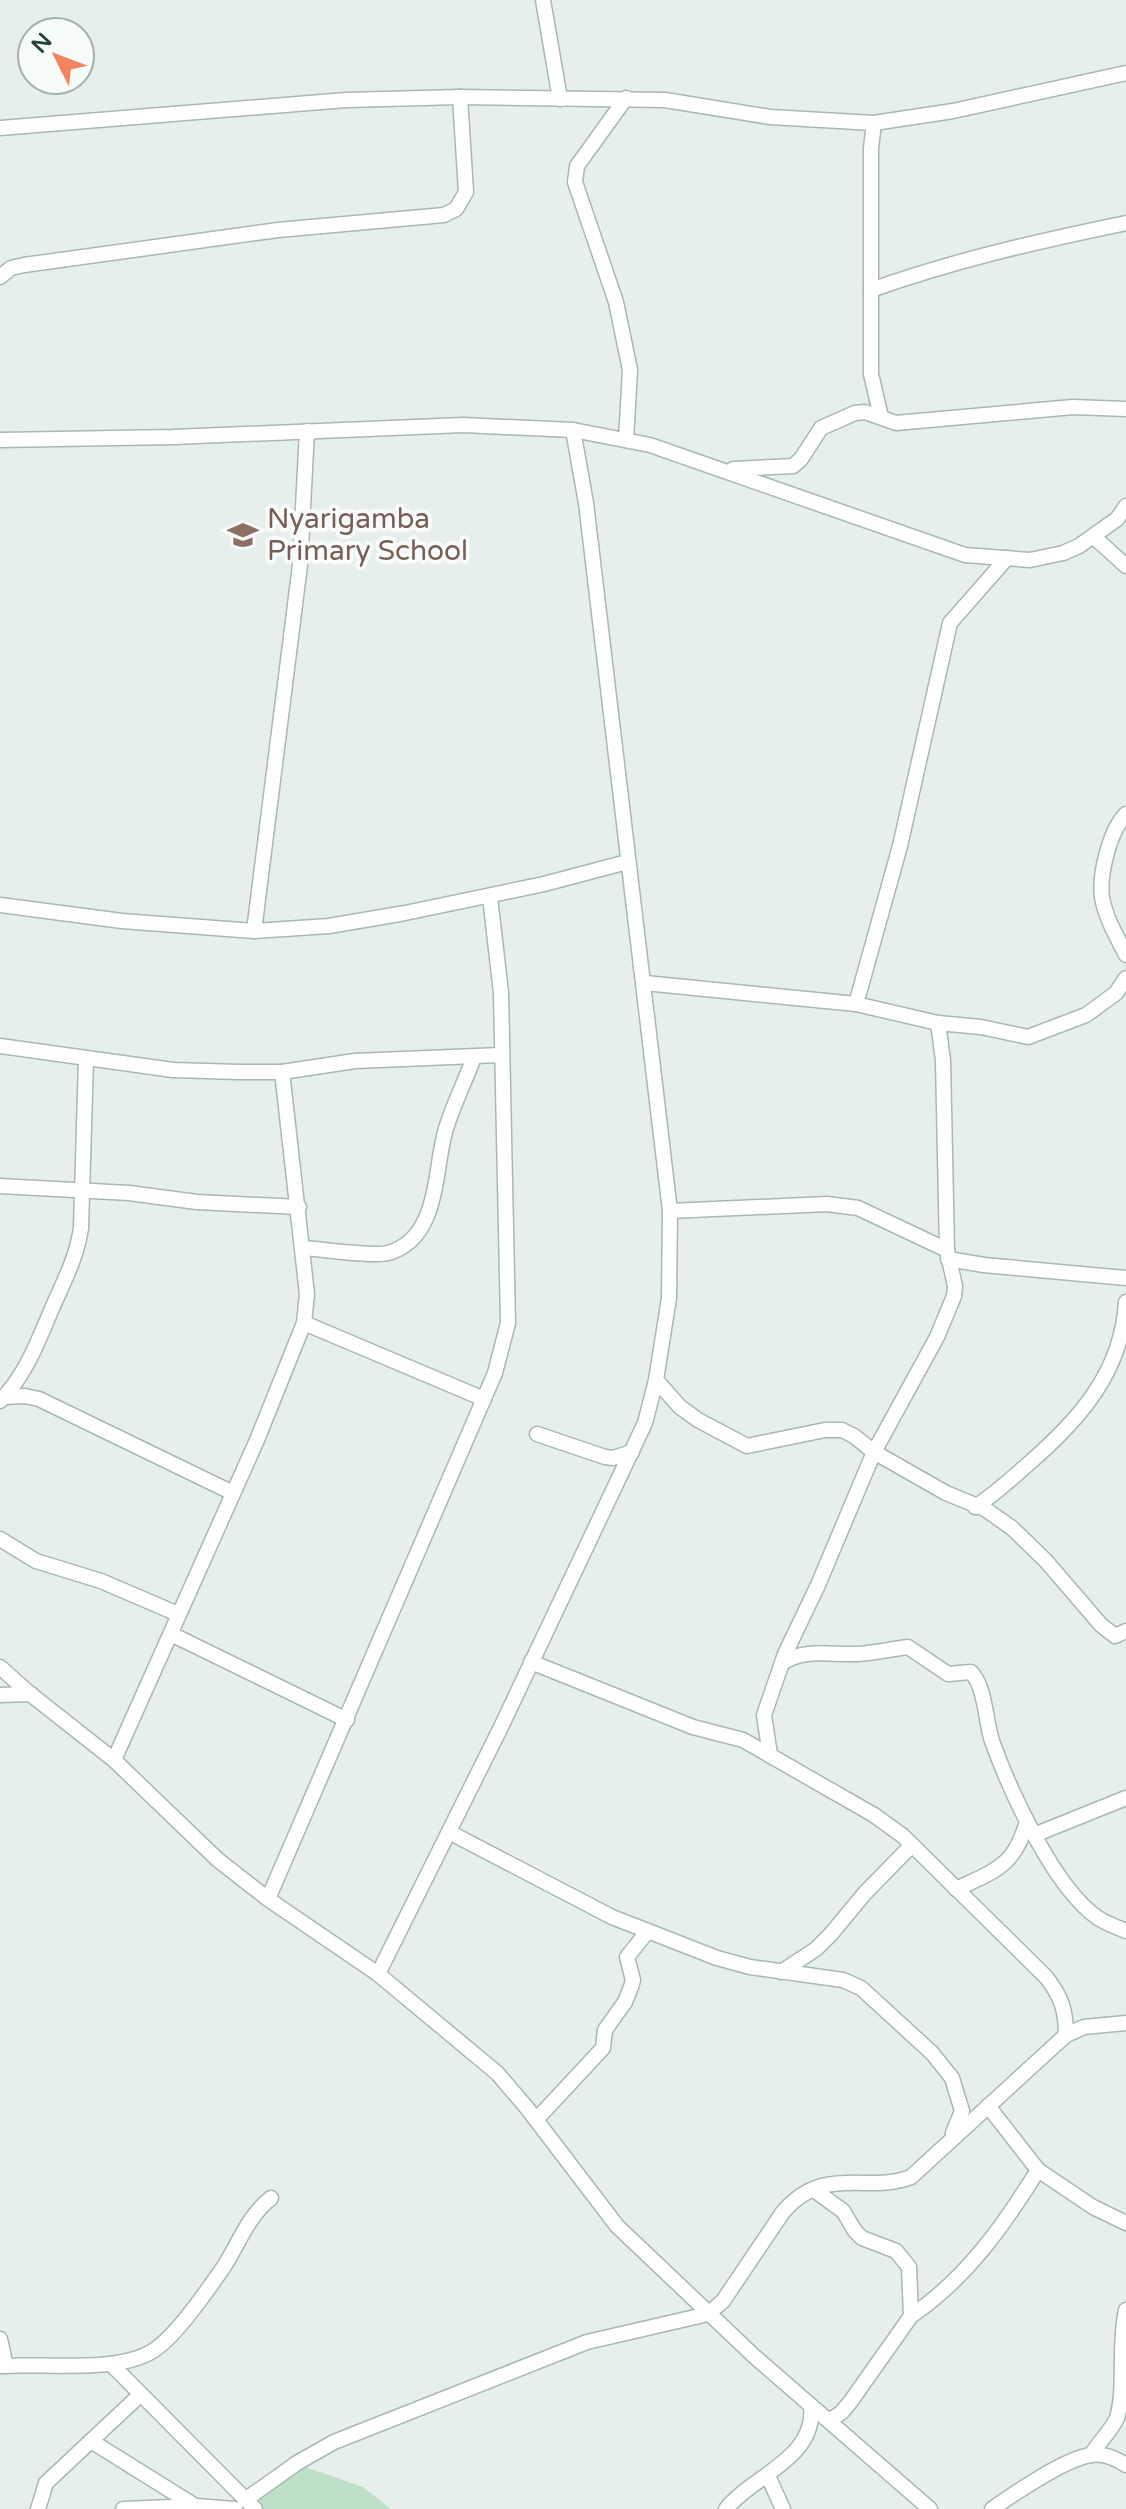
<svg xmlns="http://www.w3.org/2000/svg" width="1126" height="2509" viewBox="0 0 1126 2509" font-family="'Varela Round',sans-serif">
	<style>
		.green { fill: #bfe0c8 }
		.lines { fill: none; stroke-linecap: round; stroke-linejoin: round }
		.minor-casing { stroke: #a8b8b2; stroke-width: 17 }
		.minor { stroke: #fff; stroke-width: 14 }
		.labels { text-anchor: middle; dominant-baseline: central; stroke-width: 8; stroke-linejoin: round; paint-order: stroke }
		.education-label { font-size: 28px; fill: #785e54; stroke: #f7fbf9; text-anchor: start }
	</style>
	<rect width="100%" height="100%" fill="#e6efeb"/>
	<!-- green -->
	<polygon class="green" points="297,2464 363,2487 391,2509 227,2509 236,2495 258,2490"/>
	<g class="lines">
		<!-- minor casing -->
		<g class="minor-casing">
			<g id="minor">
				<polyline points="543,0 560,99"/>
				<polyline points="626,98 577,166 575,182 616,302 630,370 626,440"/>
				<polyline points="874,123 871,148 871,374 881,417"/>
				<polyline points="0,128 346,100 460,97 665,100 770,117 874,123 953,111 1126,73"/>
				<polyline points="0,277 11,268 24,265 278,230 444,215 456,209 466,192 460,97"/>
				<path d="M871 290C955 260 1039 241 1126 223"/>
				<polyline points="0,440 173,437 463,425 573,430 650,445 965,555 1030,560 1063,553 1079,546 1117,519 1126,506"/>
				<polyline points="733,469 793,466 801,459 821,428 855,413 865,412 896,423 1073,407 1126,409"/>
				<polyline points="1094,537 1126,566"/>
				<path d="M1126 814C1110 830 1099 874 1102 897 1105 917 1117 937 1126 955"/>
				<polyline points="0,905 122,921 254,931 329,926 405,913 544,884 627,862"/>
				<polyline points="254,931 300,565 307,431"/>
				<polyline points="645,983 856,1004 938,1023 981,1027 1028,1037 1086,1015 1116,993 1126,978"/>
				<polyline points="856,1004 900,846 950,623 1007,558"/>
				<polyline points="0,1046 173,1070 239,1072 282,1072 355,1061 500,1055"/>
				<polyline points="0,1186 129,1193 197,1202 299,1207"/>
				<polyline points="670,1211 827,1204 858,1208 947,1250"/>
				<path d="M303 1248C321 1249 375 1257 388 1253 439 1239 434 1172 445 1132 452 1107 465 1082 474 1057"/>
				<polyline points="948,1259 984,1265 1126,1278"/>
				<polyline points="304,1323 484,1399"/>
				<polyline points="656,1380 680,1407 698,1420 747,1446 825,1430 842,1430 854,1436 874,1452 946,1493 985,1509 1012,1528 1046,1561 1101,1625 1115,1636 1126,1631"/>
				<polyline points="3,1397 25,1396 39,1399 233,1493"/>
				<path d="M0 1401C27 1374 39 1338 54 1304 65 1279 77 1256 81 1228L86 1059"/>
				<polyline points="537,1434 605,1457 613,1458 632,1452"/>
				<path d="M975 1507C994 1495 1010 1480 1027 1465 1078 1421 1122 1373 1126 1302"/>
				<polyline points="0,1539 36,1561 101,1581 178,1614"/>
				<polyline points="171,1634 347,1720"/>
				<path d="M531 1662 693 1727 743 1740 874 1815 903 1836 1046 1977C1061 1996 1066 2010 1066 2035"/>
				<path d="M782 1663C806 1648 830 1655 857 1654 874 1653 891 1649 908 1647L948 1674 971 1672C986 1688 985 1720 992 1741 1010 1791 1054 1888 1098 1918 1107 1924 1117 1927 1126 1931"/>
				<polyline points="0,1667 29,1693 114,1760 218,1860 268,1899 378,1974 497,2073 527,2108 617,2226 755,2357 930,2509"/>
				<polyline points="0,1695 31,1694"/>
				<polyline points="770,1755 764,1715 785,1654 818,1585 874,1452 937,1337 954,1296 955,1286 947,1250 943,1060 938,1023"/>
				<polyline points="114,1760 257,1440 304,1323 307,1294 282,1072"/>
				<polyline points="449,1832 612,1917 717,1958 750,1967 843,1980 861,1988 932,2053 952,2078 962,2111 953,2133"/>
				<polyline points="1034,1835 1126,1798"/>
				<path d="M956 1889C995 1871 1015 1866 1027 1821"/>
				<polyline points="268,1899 495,1373 508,1323 501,993 490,897"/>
				<polyline points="781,1972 816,1949 831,1934 865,1893 911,1846"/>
				<polyline points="378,1974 501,1727 645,1423 656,1380 669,1298 670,1211 586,503 573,430"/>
				<polyline points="988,2106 1038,2170 1093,2207 1126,2223"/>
				<polyline points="536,2120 603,2048 605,2030 625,2002 631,1987 633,1980 627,1957 648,1931"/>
				<polyline points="814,2190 843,2211 855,2231 862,2238 896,2251 909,2267 911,2316 851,2401 842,2412 829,2421"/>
				<path d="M911 2316C966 2279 1004 2225 1038 2170"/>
				<polyline points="0,2339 6,2366"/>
				<polyline points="111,2364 255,2509"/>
				<path d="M0 2366C43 2363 115 2373 151 2352 174 2339 207 2291 223 2268 239 2244 247 2217 271 2198"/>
				<polyline points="91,2441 200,2509"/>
				<path d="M1091 2455C1099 2442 1111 2431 1117 2418 1126 2388 1118 2344 1126 2310"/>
				<polyline points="768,2476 783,2509"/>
				<path d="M245 2500 297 2463 334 2442 587 2342 708 2314 723 2301 783 2212C824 2164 867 2194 911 2177L1066 2035 1084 2027 1126 2023"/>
				<polyline points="38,2509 46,2483 140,2395"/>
				<polyline points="123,2509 196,2506 235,2509"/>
				<path d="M726 2509C752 2476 817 2458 811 2406"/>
				<path d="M992 2509C1015 2493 1064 2459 1091 2455 1104 2453 1115 2458 1126 2465"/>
			</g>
		</g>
		<!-- minor -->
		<use href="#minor" class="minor"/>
	</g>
	<!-- icons -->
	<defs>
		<g id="school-bare" transform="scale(2.4)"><path d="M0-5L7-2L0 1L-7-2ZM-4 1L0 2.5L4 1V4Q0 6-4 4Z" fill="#8d6e63" stroke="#f7fbf9" stroke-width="2.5" paint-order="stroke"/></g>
	</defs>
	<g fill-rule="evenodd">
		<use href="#school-bare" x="243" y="535"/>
	</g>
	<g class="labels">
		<!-- education labels -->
		<g class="education-label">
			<text x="267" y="519">Nyarigamba<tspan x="267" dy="32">Primary School</tspan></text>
		</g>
	</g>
	<!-- north arrow -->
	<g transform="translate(56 56) rotate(312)"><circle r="38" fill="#f7fbf9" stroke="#a3b1ad" stroke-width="2"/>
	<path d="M0-6L14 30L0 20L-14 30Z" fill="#f4845f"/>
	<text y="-12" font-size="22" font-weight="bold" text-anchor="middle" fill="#24423a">N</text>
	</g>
</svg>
